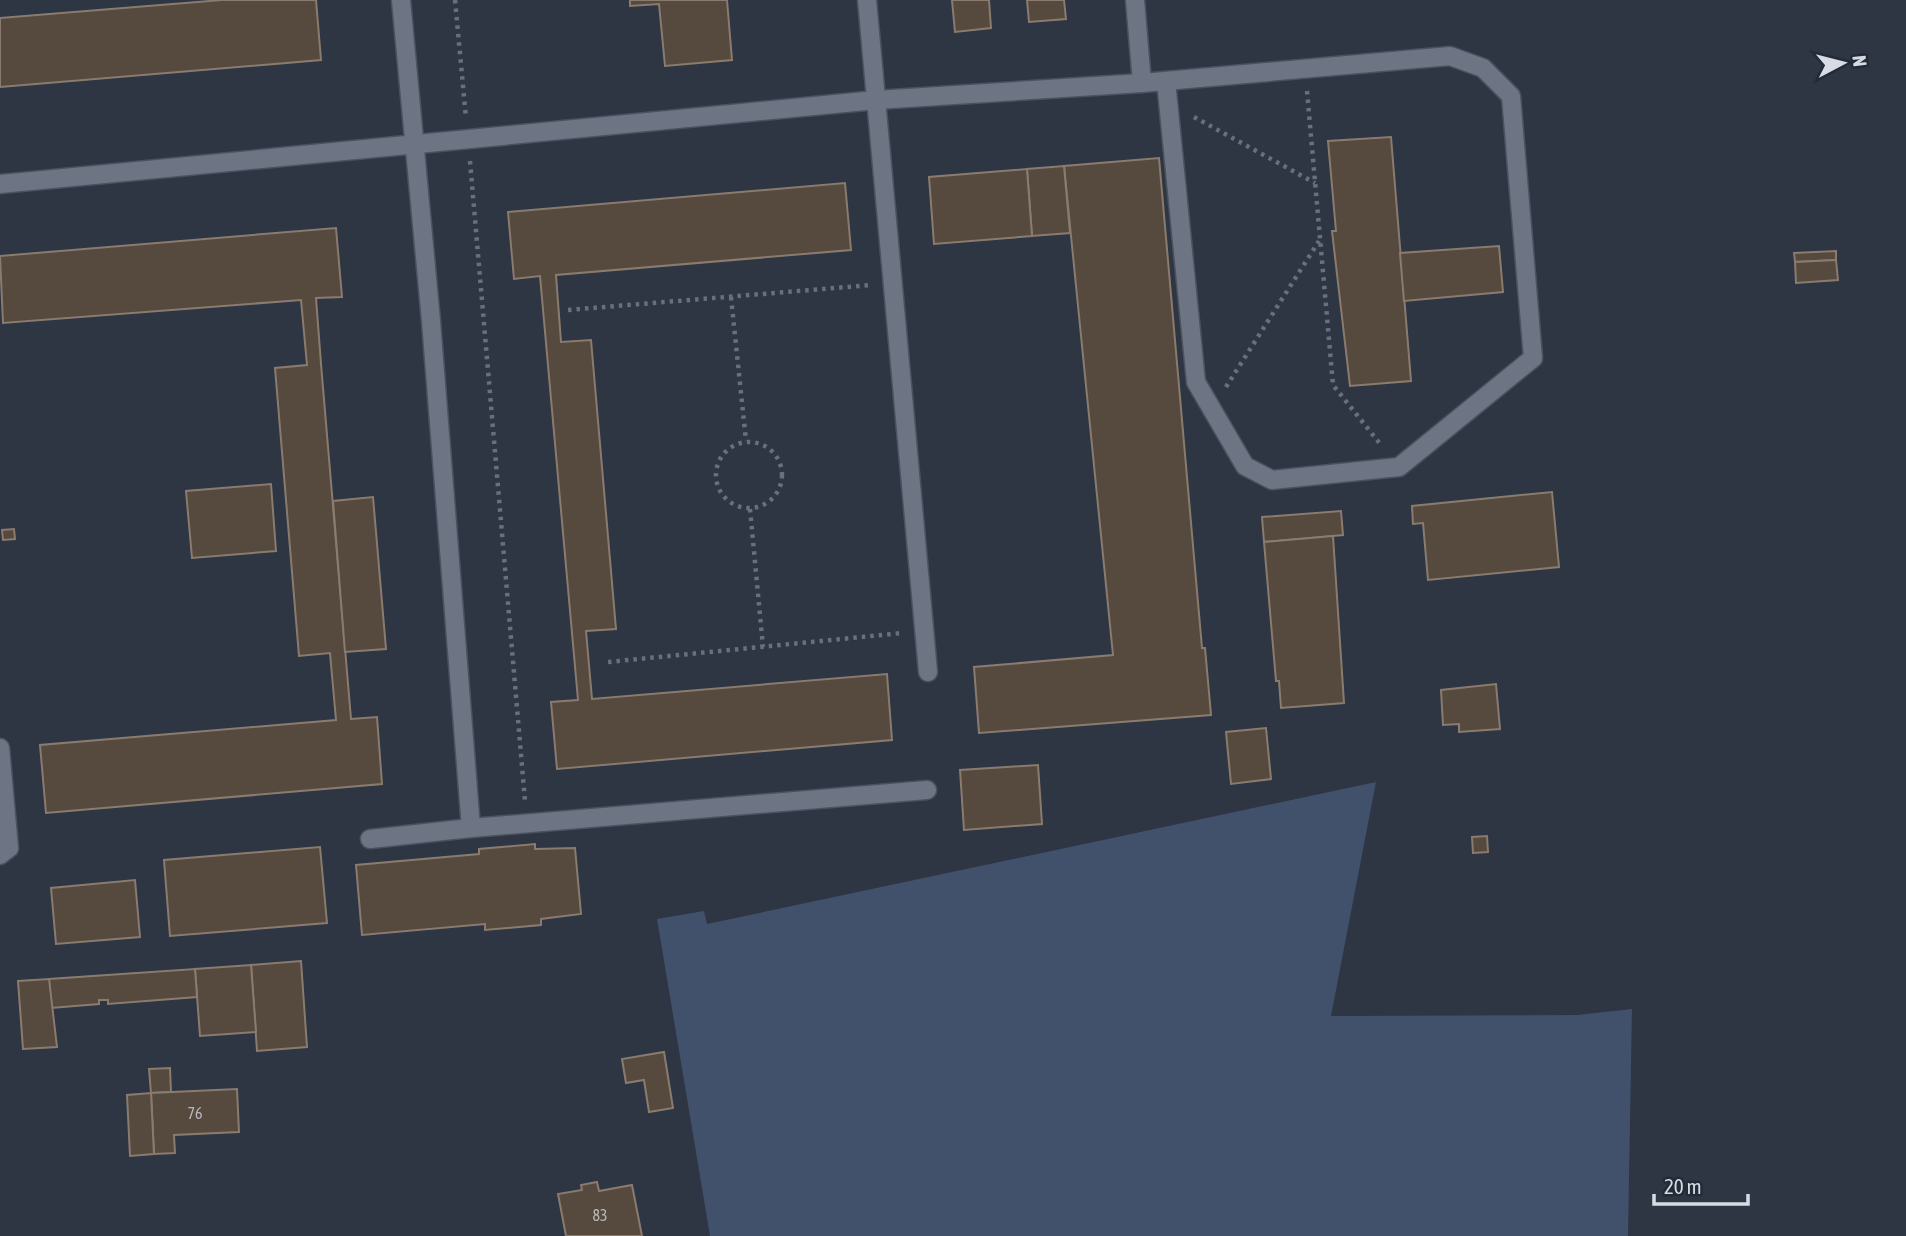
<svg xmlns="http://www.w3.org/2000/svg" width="1906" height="1236" viewBox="0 0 1906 1236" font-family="'Asap Condensed',sans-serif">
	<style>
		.green { fill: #41506b }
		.building { fill: #56493e; stroke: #8a7b6f; stroke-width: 2 }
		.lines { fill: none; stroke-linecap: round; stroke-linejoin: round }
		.minor-casing { stroke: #4c525d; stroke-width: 21 }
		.path { stroke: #69707b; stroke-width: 4.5; stroke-dasharray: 3.5 5; stroke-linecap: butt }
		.minor { stroke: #6d7584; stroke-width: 18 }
		.labels { text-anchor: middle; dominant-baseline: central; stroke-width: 7; stroke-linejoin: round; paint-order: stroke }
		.number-label { font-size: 16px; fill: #b7b7ba }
	</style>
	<rect width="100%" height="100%" fill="#2e3543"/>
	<!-- green -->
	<polygon class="green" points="1376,782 1331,1016 1577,1015 1632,1009 1628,1236 710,1236 657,919 704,911 707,924"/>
	<!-- building -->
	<g class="building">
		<polygon points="222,0 316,0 321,60 0,87 0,18"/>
		<polygon points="630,0 727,0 732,60 665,66 659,4 630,6"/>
		<polygon points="952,0 989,0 991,28 955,32"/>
		<polygon points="1027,0 1064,0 1066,19 1029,22"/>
		<polygon points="1391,137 1411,381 1350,386 1332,231 1336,231 1328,141"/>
		<polygon points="1159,158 1202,648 1205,648 1211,715 979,733 974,667 1113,655 1064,166"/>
		<polygon points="1064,166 1070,233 1032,236 1027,169"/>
		<polygon points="1027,169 1032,236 934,244 929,177"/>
		<polygon points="845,183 851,250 556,275 561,342 591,340 616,629 586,631 592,699 887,674 892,740 557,769 551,702 578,700 540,276 514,279 508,212"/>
		<polygon points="336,228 342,297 316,298 321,364 351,719 377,717 382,784 46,813 40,745 336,720 330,653 299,656 275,368 307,365 301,300 3,323 0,256"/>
		<polygon points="1499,246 1503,292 1404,301 1400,253"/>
		<polygon points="1836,251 1836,260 1795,262 1794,253"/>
		<polygon points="1836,260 1838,280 1796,283 1795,262"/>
		<polygon points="271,484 276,551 192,558 186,491"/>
		<polygon points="1552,492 1559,567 1428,580 1423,523 1413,524 1412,506"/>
		<polygon points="373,497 386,649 345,652 333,501"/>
		<polygon points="1341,511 1343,535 1264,542 1262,517"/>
		<polygon points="14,529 15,539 3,540 2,530"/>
		<polygon points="1333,536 1344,703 1281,708 1279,681 1276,681 1264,542"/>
		<polygon points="1496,684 1500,729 1459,732 1459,724 1443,725 1441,690"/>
		<polygon points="1266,728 1271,779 1231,784 1226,732"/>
		<polygon points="1038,765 1042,824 964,830 960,770"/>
		<polygon points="1487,836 1488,852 1473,853 1472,837"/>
		<polygon points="535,844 535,849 575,848 581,914 541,919 541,925 485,930 485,924 362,935 356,865 479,854 479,849"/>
		<polygon points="320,847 327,923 170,936 164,860"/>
		<polygon points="135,880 140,937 56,944 51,888"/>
		<polygon points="301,961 307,1047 257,1051 251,965"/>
		<polygon points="251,965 256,1032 200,1036 195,969"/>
		<polygon points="195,969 197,997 108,1004 108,1000 99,1000 99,1004 51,1008 49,979"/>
		<polygon points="49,979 57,1047 23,1049 18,981"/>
		<polygon points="664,1052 673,1108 649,1112 644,1080 626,1083 622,1059"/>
		<polygon points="170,1068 171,1092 151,1093 149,1069"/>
		<polygon points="237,1089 239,1132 174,1135 175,1153 154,1154 151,1093"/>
		<polygon points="151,1093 154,1154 130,1156 127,1095"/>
		<polygon points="597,1182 599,1191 632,1185 642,1236 566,1236 558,1194 582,1190 581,1185"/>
	</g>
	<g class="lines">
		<!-- minor casing -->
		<g class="minor-casing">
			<g id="minor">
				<polyline points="401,0 431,321 471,828"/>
				<polyline points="867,0 928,672"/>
				<polyline points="1135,0 1142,83"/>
				<polyline points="0,184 876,100 1142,83 1450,56 1483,68 1511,96 1533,358 1399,467 1272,480 1245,466 1196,382 1166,81"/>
				<polyline points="0,748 9,848 0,855"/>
				<polyline points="370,839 471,828 927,790"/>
			</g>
		</g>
		<!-- path -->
		<g class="path">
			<polyline points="455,0 466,118"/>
			<polyline points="1307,91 1333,385 1381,445"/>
			<polyline points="1194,117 1315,183"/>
			<polyline points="470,161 525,801"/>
			<polyline points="731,297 746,441"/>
			<polyline points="568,310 871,285"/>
			<polyline points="1226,387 1319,241"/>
			<circle cx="749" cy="475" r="33"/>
			<polyline points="750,509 763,647"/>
			<polyline points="608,662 902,633"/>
		</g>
		<!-- minor -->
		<use href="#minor" class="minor"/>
	</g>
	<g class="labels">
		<!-- number labels -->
		<g class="number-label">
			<text x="195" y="1113">76</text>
			<text x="600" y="1215">83</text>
		</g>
	</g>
	<!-- north arrow -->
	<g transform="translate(1843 63) rotate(83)" stroke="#242b38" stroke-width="5" paint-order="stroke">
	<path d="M0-5L12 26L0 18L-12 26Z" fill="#d7dce4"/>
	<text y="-10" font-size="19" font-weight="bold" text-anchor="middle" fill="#d7dce4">N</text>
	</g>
	<!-- scale -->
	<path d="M1654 1194v10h94v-10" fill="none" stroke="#d7dce4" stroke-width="3.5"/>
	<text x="1664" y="1194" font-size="21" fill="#d7dce4" stroke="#242b38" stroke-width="5" paint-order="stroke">20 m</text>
</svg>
